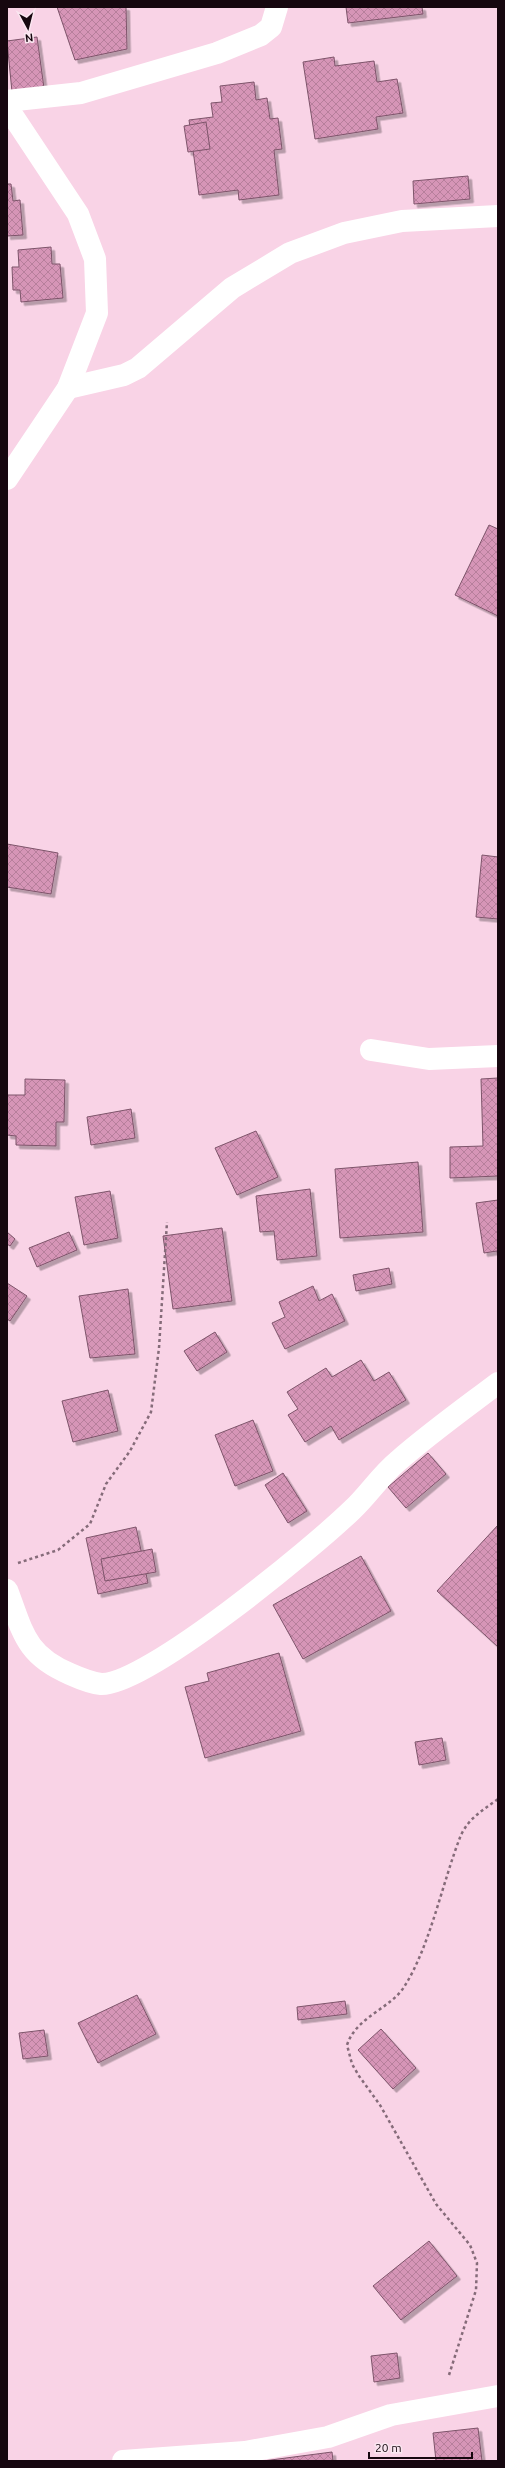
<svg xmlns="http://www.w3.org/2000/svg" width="505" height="2468" viewBox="0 0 505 2468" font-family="Ubuntu,sans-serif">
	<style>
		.building { fill: url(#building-cross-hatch); stroke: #7d546a; filter: url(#shadow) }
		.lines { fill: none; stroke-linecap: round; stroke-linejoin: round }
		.path { stroke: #856b79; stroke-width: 2.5; stroke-dasharray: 3 3; stroke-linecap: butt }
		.minor { stroke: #fff; stroke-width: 22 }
	</style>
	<defs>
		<pattern id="building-cross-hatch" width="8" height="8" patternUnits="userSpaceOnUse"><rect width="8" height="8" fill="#d695b7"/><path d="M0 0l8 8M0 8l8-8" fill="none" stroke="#b77f9c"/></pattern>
		<filter id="shadow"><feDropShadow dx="3.5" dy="3.5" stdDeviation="0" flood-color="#0004"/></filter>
	</defs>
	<rect width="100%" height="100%" fill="#f9d3e6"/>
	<!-- building -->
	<g class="building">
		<polygon points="57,7 126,7 127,49 75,60"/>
		<polygon points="346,7 422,7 423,14 348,23"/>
		<polygon points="37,37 44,88 12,92 7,41"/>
		<polygon points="334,57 335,66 374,61 377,82 397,79 403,113 376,117 378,129 315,139 303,62"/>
		<polygon points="254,82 256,100 267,98 270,119 278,118 282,149 274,150 279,195 239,200 238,190 199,195 189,120 213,117 211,103 222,102 220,86"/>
		<polygon points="206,122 210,149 188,152 184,126"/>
		<polygon points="468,176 470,199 414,204 413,181"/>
		<polygon points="7,184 11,184 13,201 20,200 23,235 7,236"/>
		<polygon points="51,247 52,264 60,264 63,298 21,302 20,290 13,290 12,267 19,267 18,250"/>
		<polygon points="489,525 498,529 498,616 455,595"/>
		<polygon points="7,844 58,853 51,894 7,887"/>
		<polygon points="482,855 498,857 498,919 476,917"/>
		<polygon points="498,1078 498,1176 450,1178 450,1147 483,1146 481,1079"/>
		<polygon points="25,1079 65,1080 64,1122 56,1122 56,1146 16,1145 16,1136 7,1135 7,1095 25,1095"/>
		<polygon points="131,1109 135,1138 91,1145 87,1117"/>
		<polygon points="256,1131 278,1177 237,1195 215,1148"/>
		<polygon points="418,1162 423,1232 340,1238 335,1169"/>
		<polygon points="310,1189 317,1256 277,1260 274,1231 260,1232 256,1196"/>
		<polygon points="110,1191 118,1238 84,1245 75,1197"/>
		<polygon points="498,1200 498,1260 497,1251 484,1253 476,1203"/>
		<polygon points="222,1228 232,1301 173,1309 163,1236"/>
		<polygon points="7,1232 15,1239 10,1246 7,1244"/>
		<polygon points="69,1232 77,1250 37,1267 29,1248"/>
		<polygon points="389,1268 392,1284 356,1291 353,1275"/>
		<polygon points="7,1283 27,1296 10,1321 7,1319"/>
		<polygon points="313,1286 319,1301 332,1294 345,1321 285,1349 272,1323 285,1317 279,1302"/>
		<polygon points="128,1289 135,1354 90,1358 79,1296"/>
		<polygon points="215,1332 227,1352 197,1371 184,1351"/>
		<polygon points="361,1360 374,1381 389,1372 406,1400 339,1440 331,1426 305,1442 288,1415 298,1409 287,1392 326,1368 332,1377"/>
		<polygon points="108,1390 118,1431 73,1442 62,1401"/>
		<polygon points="253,1420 273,1471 235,1486 215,1435"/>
		<polygon points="428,1453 446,1474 406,1508 388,1487"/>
		<polygon points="283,1473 307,1511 288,1523 265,1485"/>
		<polygon points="498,1525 498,1647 437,1591"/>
		<polygon points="136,1527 148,1583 98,1594 86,1538"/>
		<polygon points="152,1549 156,1572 105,1581 101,1559"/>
		<polygon points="361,1556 391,1611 303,1659 273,1605"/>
		<polygon points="279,1653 301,1731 205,1758 185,1687 209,1681 207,1673"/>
		<polygon points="442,1738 446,1760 419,1765 415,1742"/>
		<polygon points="137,1995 156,2034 98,2063 78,2023"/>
		<polygon points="345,2001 347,2014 298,2020 297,2007"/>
		<polygon points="381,2029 416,2068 393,2089 358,2050"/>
		<polygon points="44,2030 48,2056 23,2059 19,2033"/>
		<polygon points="429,2241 457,2276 401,2320 373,2286"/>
		<polygon points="397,2353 400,2378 374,2382 371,2356"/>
		<polygon points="478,2428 482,2461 436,2461 433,2433"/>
		<polygon points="332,2452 333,2461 263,2461"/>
	</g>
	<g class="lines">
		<!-- path -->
		<g class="path">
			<polyline points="18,1563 58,1550 90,1524 106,1484 130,1451 151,1412 159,1348 167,1222"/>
			<path d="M449 2375 476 2290 477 2263 470 2245 436 2204 380 2105 359 2076 352 2064 347 2045C356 2017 391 2008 404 1987 430 1947 443 1880 461 1835 469 1818 483 1810 498 1799"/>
		</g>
		<!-- minor -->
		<g class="minor">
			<polyline points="7,101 81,93 217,53 261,35 271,27 277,7"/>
			<polyline points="7,107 78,214 95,259 97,313 68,388 7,479"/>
			<polyline points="68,388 124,375 138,368 232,288 290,253 344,233 402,221 498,216"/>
			<polyline points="371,1050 429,1059 498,1056"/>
			<path d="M7 1590C23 1632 25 1655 70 1674 79 1678 91 1683 101 1684 146 1686 315 1546 352 1510 368 1495 381 1475 398 1461 430 1433 465 1408 498 1383"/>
			<polyline points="123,2461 245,2452 328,2437 391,2415 498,2396"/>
		</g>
	</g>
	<!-- border -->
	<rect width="505" height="2468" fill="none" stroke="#16070f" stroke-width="16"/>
	<!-- north arrow -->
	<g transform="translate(28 28) rotate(173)" stroke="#fae6f0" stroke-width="3" paint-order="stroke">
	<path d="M0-3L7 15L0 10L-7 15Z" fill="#16070f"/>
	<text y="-6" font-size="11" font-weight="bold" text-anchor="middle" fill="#16070f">N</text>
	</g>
	<!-- scale -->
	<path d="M369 2452v6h103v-6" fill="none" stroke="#16070f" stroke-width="2"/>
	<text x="375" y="2452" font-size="12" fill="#16070f" stroke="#fae6f0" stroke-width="3" paint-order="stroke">20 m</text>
</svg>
